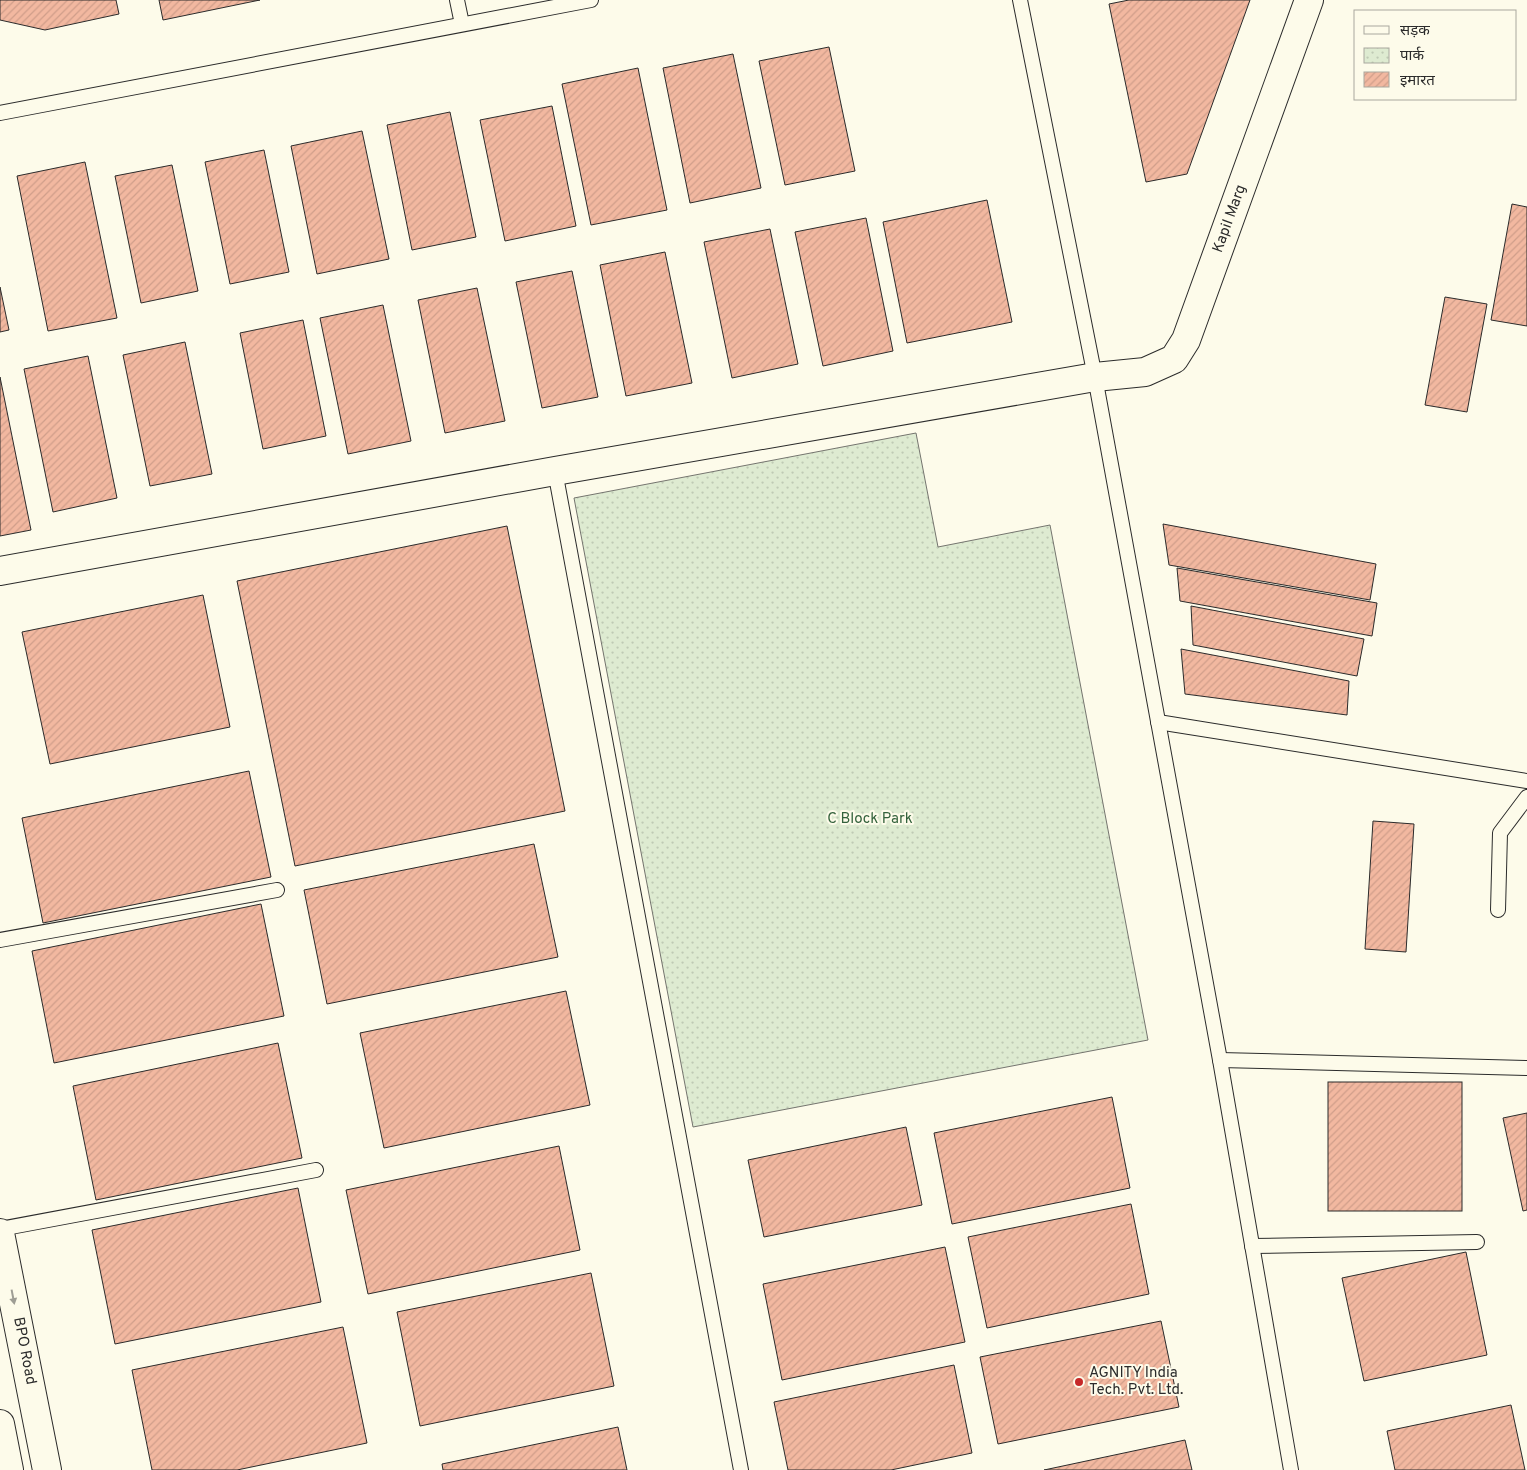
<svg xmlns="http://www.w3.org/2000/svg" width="1527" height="1470" viewBox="0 0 1527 1470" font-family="Overpass,'Noto Sans Devanagari',sans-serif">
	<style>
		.park { fill: url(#park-dots); stroke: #74746e }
		.building { fill: url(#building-hatch); stroke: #2b2b2b }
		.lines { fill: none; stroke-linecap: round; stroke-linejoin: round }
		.service-casing { stroke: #2b2b2b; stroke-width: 16 }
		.minor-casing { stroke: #2b2b2b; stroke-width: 30 }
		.tertiary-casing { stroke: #2b2b2b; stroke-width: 30 }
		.service { stroke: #fdfbea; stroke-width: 14 }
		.minor { stroke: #fdfbea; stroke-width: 28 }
		.tertiary { stroke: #fdfbea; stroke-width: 28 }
		.oneway { fill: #9e9d94 }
		.poi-dot { fill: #c62828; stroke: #fdfbea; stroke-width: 2 }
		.labels { text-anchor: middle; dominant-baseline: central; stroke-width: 4; stroke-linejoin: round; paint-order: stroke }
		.street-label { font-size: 15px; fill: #2b2b2b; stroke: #fdfbea }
		.park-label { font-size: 15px; fill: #34623c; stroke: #fdfbea }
		.poi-label { font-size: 15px; fill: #2b2b2b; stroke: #fdfbea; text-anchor: start }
	</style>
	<defs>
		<pattern id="park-dots" width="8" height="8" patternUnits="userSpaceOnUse" patternTransform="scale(1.25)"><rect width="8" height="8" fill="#deebd1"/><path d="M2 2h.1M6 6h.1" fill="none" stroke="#bfcab4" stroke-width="1.8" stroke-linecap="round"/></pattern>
		<pattern id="building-hatch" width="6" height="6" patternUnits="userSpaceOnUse" patternTransform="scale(1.25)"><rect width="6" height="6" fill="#f2b8a0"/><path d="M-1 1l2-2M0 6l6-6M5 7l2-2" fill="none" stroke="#d09e8a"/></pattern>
	</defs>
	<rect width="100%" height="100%" fill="#fdfbea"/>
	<!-- park -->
	<polygon class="park" points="916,433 938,547 1050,525 1148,1040 693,1127 574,498"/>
	<!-- building -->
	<g class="building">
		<polygon points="0,0 116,0 119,14 45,30 0,20"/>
		<polygon points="159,0 260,0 163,20"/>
		<polygon points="1129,0 1250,0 1187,174 1146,182 1109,4"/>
		<polygon points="829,47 855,171 785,185 759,61"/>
		<polygon points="733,54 761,188 690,203 663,68"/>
		<polygon points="638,68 667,210 591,225 562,84"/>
		<polygon points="552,106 576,226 505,241 480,120"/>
		<polygon points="450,112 476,237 412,250 387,125"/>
		<polygon points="362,131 389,259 317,274 291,146"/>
		<polygon points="264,150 289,272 230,284 205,162"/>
		<polygon points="85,162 117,318 48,331 17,176"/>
		<polygon points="172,165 198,291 141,303 115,176"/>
		<polygon points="987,200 1012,322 907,343 883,222"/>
		<polygon points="1512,204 1527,207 1527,326 1491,320"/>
		<polygon points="866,218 893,351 823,366 795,232"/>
		<polygon points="770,229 798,364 732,378 704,242"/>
		<polygon points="665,252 692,383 626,396 600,265"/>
		<polygon points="572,271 598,397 542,408 516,282"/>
		<polygon points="0,287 9,330 0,332"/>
		<polygon points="477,288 505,421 445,433 418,300"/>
		<polygon points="1445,297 1487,304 1467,412 1425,405"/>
		<polygon points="383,305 411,441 348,454 320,318"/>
		<polygon points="303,320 326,436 263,449 240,333"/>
		<polygon points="185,342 212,474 150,486 123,355"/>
		<polygon points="88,356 117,498 53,512 24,369"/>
		<polygon points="0,377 31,530 0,536"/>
		<polygon points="1163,524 1376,564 1370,600 1169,565"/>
		<polygon points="507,526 565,811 295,866 237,581"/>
		<polygon points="1177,568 1377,603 1372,636 1180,601"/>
		<polygon points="203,595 230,727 50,764 22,632"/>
		<polygon points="1191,606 1364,639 1357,676 1193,645"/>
		<polygon points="1181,649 1349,681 1347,715 1185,694"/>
		<polygon points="249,771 271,877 43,923 22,818"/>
		<polygon points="1373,821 1414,824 1406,952 1365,949"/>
		<polygon points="534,844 558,957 327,1004 304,890"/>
		<polygon points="261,904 284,1016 54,1063 32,951"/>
		<polygon points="566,991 590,1105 384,1148 360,1033"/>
		<polygon points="278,1043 302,1158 96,1200 73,1086"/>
		<rect x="1328" y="1082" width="134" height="129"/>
		<polygon points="1112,1097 1130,1188 952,1224 934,1133"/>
		<polygon points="1527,1113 1527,1210 1523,1211 1503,1118"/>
		<polygon points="906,1127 922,1205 764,1237 748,1160"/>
		<polygon points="559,1146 580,1250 368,1294 346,1190"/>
		<polygon points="298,1188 321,1302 115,1344 92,1230"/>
		<polygon points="1131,1204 1149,1294 987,1328 968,1237"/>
		<polygon points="945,1247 965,1342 782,1380 763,1284"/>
		<polygon points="1466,1252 1487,1355 1364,1381 1342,1278"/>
		<polygon points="591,1273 614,1386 420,1426 397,1312"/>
		<polygon points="1161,1321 1179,1407 998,1444 980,1357"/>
		<polygon points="343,1327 367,1443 237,1470 152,1470 132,1370"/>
		<polygon points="954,1365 972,1453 891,1470 788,1470 774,1402"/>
		<polygon points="1511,1405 1525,1470 1395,1470 1387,1431"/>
		<polygon points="618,1427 627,1470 443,1470 442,1464"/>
		<polygon points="1185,1440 1192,1470 1044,1470"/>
	</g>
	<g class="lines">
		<!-- service casing -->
		<g class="service-casing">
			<g id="service">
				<polyline points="457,0 462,24"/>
				<polyline points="1020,0 1095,377 1220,1060 1291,1470"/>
				<polyline points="0,113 591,0"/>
				<polyline points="555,471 741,1470"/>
				<polyline points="1158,722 1527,781"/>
				<polyline points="1498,910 1500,833 1527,797"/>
				<polyline points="0,940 277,890"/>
				<polyline points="1220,1060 1527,1068"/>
				<polyline points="0,1229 316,1170"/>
				<polyline points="1252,1246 1477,1242"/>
			</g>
		</g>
		<!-- minor casing -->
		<g class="minor-casing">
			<polyline id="minor" points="0,571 555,471 1095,377 1145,372 1174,359 1186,340 1309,0"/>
		</g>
		<!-- tertiary casing -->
		<g class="tertiary-casing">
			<g id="tertiary">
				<polyline points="0,1233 47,1470"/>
				<polyline points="0,1424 9,1470"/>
			</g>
		</g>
		<!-- service -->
		<use href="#service" class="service"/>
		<!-- minor -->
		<use href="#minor" class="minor"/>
		<!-- tertiary -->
		<use href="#tertiary" class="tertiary"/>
	</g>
	<!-- one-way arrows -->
	<defs><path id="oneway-solid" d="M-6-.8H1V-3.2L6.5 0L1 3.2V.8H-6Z" transform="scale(1.25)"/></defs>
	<use class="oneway" href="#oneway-solid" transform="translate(13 1297) rotate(79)"/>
	<!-- markers -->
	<circle class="poi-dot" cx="1079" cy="1382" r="5"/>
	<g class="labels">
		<!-- street labels -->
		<g class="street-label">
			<text transform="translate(1230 219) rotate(-70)">Kapil Marg</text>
			<text transform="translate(24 1351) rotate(79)">BPO Road</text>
		</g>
		<!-- park labels -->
		<g class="park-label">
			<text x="870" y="819">C Block Park</text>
		</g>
		<!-- poi labels -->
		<g class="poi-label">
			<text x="1089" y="1373">AGNITY India<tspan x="1089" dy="17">Tech. Pvt. Ltd.</tspan></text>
		</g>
	</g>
	<!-- legend -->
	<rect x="1354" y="10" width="162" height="90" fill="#fdfbea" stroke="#a9a89e"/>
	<rect x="1364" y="26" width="25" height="8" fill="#fdfbea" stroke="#a9a89e"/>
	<text x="1400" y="35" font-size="15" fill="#2b2b2b">सड़क</text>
	<rect x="1364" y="48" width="25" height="15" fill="url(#park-dots)" stroke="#a9a89e"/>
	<text x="1400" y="60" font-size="15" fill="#2b2b2b">पार्क</text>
	<rect x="1364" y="72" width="25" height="15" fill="url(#building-hatch)" stroke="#a9a89e"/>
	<text x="1400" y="85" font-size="15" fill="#2b2b2b">इमारत</text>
</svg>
